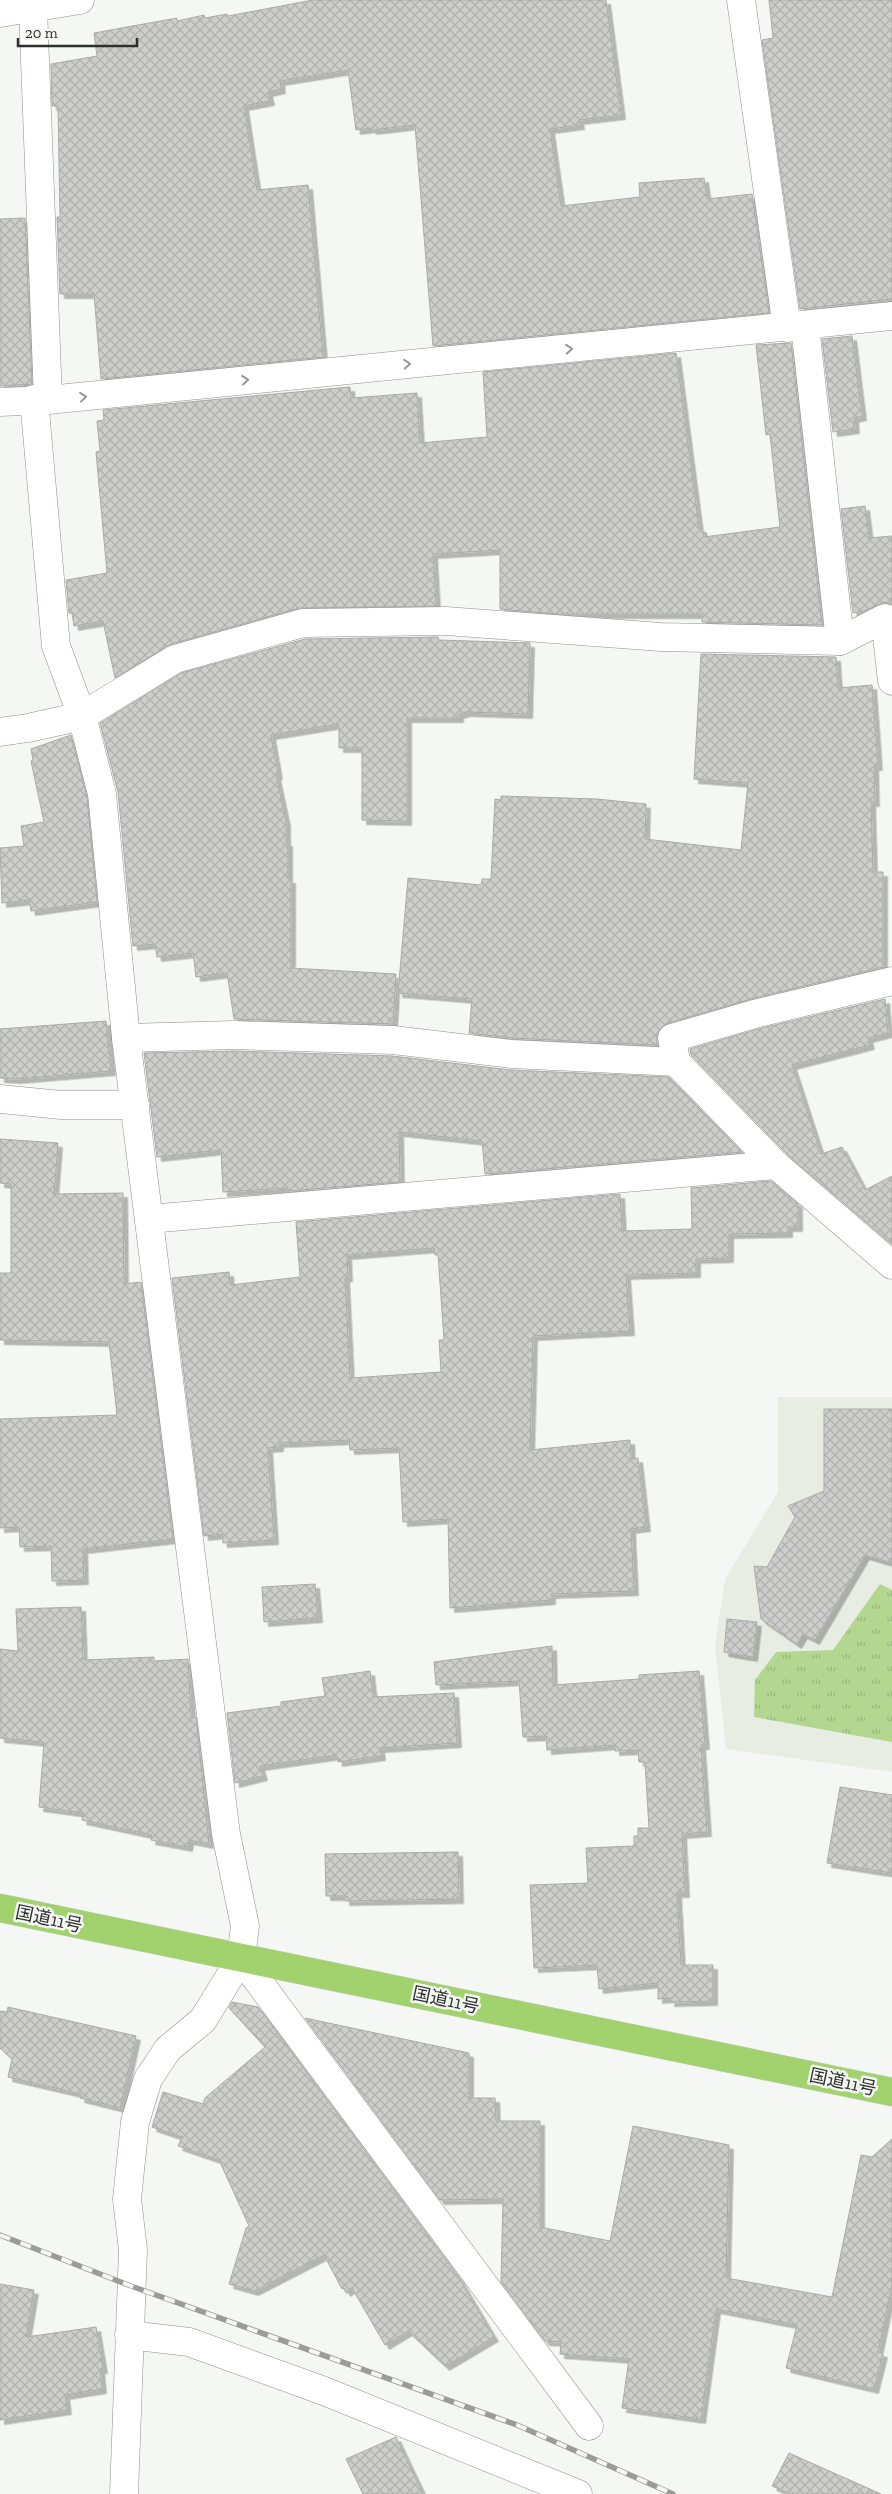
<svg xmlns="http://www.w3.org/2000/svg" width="892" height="2494" viewBox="0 0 892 2494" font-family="'Zilla Slab','Noto Sans JP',serif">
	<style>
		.built { fill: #e7ede3 }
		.park { fill: url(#park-tufts) }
		.building { fill: url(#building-cross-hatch); stroke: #a9aba8; fill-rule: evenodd; filter: url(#shadow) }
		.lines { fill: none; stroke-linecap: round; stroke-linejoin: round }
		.street-casing { stroke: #8e8f8d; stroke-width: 29 }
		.secondary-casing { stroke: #8e8f8d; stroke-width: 29 }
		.highway-casing { stroke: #d1d1d1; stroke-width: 29 }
		.street { stroke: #fff; stroke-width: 28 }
		.secondary { stroke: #fff; stroke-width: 28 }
		.highway { stroke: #a1d26e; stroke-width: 28 }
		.rail-casing { stroke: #9b9c9a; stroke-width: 5.5 }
		.rail { stroke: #f5f7f4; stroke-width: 4; stroke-dasharray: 11; stroke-linecap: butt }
		.oneway { stroke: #979796 }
		.labels { text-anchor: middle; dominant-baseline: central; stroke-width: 5; stroke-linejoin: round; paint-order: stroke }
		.street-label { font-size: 18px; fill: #2f2f2e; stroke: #f5f7f4 }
	</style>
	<defs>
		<pattern id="park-tufts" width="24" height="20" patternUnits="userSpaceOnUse" patternTransform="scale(1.25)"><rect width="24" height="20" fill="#b3d691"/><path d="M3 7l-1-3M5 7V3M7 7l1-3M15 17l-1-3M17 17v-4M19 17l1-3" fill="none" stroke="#9ab87d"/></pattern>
		<pattern id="building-cross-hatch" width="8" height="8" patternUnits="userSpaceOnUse" patternTransform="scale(1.25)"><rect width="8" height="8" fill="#cdcecb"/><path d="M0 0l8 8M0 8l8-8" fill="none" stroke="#b0b1af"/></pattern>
		<filter id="shadow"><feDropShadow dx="4.5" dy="4.5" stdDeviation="0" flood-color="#0004"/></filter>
	</defs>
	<rect width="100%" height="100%" fill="#f5f7f4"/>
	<!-- built -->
	<polygon class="built" points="778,1397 892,1397 892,1772 726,1749 715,1646 725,1579 778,1492"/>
	<!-- park -->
	<polygon class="park" points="880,1584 892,1590 892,1742 754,1717 755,1680 776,1652 833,1650"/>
	<!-- building -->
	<g class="building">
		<polygon points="313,0 606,0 621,115 579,120 580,125 550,129 561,206 640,197 639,183 704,178 707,199 752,194 769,313 433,346 415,125 372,130 371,128 356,130 348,70 280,81 281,89 268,92 270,101 244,106 257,190 308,185 323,357 101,379 94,294 60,294 57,217 60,217 58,106 52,106 51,64 97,56 94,33 177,18 177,21 204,15 205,18 227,14 228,16"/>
		<polygon points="769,0 892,0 892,299 800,309 762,40 773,38"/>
		<polygon points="25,218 32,384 0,386 0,219"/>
		<polygon points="852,336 862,416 854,418 855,429 833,432 822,339"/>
		<polygon points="791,343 822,625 702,622 702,614 556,614 500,609 500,550 433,554 436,606 299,608 171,644 115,678 103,621 74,626 72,613 69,613 66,580 107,573 96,452 100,451 97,421 104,420 103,410 350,387 351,398 417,393 420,443 487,437 483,372 676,353 699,528 702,528 704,537 780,527 770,434 766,435 756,345"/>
		<polygon points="865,506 869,538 892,536 892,604 885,602 864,611 853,613 841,509"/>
		<polygon points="438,637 439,640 530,643 528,714 466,712 459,714 459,718 407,718 407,821 362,820 362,748 339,748 339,724 271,735 278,775 276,775 286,822 286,842 288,842 288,879 291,879 291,968 396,974 393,1024 234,1019 227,973 196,977 193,953 157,957 155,944 133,946 118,792 100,723 181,673 305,639"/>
		<polygon points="701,654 836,657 838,688 872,685 878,766 874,766 875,802 871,802 873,872 883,872 883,967 754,998 668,1023 657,1033 657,1045 513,1038 469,1033 472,999 398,993 408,878 481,885 482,879 491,879 495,799 501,800 501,796 597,799 646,804 645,839 741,850 748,783 694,779"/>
		<polygon points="71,735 87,797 97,902 31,911 29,900 2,903 0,848 24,846 21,826 44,822 31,761 33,760 31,749"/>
		<polygon points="885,999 888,1033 868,1038 870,1045 792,1065 821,1154 842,1147 865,1190 892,1176 892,1244 787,1154 691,1055 690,1049 762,1028"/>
		<polygon points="106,1021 111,1071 16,1079 0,1078 0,1029"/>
		<polygon points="234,1051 392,1056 511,1070 669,1077 742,1152 485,1174 482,1141 399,1132 400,1182 287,1191 287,1188 223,1192 221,1150 157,1157 144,1053"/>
		<polygon points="0,1139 58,1143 54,1194 123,1193 124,1284 141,1282 173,1539 83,1549 84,1580 52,1581 51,1546 20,1547 19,1527 0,1528 0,1419 117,1415 109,1342 0,1340 0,1273 11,1273 11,1184 0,1183"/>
		<path d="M771 1181 798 1204V1227H788V1233L729 1234V1258L696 1259V1273L626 1275 630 1331 533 1336 530 1450 630 1440 631 1459 638 1458 646 1527 631 1529 634 1591 551 1594V1600L450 1608 448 1519 403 1522 399 1448 350 1450 349 1440 279 1443V1447L268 1448 274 1540 223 1543 222 1534 204 1536 172 1278 229 1272 230 1285 300 1277 296 1222 620 1194 622 1231 692 1229 691 1188ZM434 1248 435 1255H438L444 1340H439L441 1372 350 1378 345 1278 348 1277 347 1255Z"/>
		<polygon points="824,1409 892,1409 892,1563 865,1555 815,1640 803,1634 797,1644 761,1619 754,1566 767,1567 795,1517 788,1506 824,1491"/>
		<polygon points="315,1584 318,1618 264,1622 262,1587"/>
		<polygon points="81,1607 83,1660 154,1657 154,1661 188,1659 191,1718 196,1717 209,1844 189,1840 188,1847 151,1840 152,1835 82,1820 83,1813 39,1807 44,1742 0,1738 0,1649 18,1651 16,1609"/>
		<polygon points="727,1619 757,1622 753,1657 724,1652"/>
		<polygon points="552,1646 553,1685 639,1679 639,1675 699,1671 705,1745 701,1745 707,1832 682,1834 685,1893 677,1893 681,1965 713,1965 713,2001 670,2002 671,1998 658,1999 658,1983 599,1989 597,1965 534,1968 530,1885 588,1883 586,1848 634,1846 634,1836 638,1836 638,1828 649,1828 645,1762 639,1762 638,1750 615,1751 615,1745 547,1750 546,1736 523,1737 519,1681 436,1685 434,1662"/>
		<polygon points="370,1671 373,1697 454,1693 457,1743 380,1748 381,1756 338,1762 337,1755 260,1766 263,1776 235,1783 227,1713 281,1706 281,1702 325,1696 322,1678"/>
		<polygon points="840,1787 892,1795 892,1873 827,1863"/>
		<polygon points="458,1852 459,1899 345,1901 345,1896 326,1896 325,1854"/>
		<polygon points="232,2002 258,2007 459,2278 494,2337 445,2366 408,2331 385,2345 352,2288 346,2292 344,2288 342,2289 324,2255 254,2291 229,2284 246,2228 249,2226 219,2160 178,2146 182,2137 152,2127 163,2092 203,2104 205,2098 265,2047 229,2008"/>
		<polygon points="8,2007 136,2036 120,2108 80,2098 81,2094 8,2077 12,2059 0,2048 0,2011 7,2012"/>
		<polygon points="305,2018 469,2053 469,2098 495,2098 496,2121 540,2121 540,2227 610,2241 633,2126 729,2145 726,2278 832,2297 861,2155 872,2157 892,2139 892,2285 878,2352 883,2353 874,2389 786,2368 797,2325 716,2309 701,2419 622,2408 629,2359 560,2354 561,2342 545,2341 501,2282 503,2199 440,2200"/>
		<polygon points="0,2284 34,2290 26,2337 96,2327 103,2369 100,2369 102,2389 65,2395 67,2410 0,2420"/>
		<polygon points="396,2437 423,2494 363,2494 346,2459"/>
		<polygon points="789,2453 881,2494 791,2494 772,2486"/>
	</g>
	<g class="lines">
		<!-- street casing -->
		<g class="street-casing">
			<g id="street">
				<polyline points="741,0 787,328"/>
				<polyline points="33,8 48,400"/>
				<polyline points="805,326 840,641"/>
				<polyline points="34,399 56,646 82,716 102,794 126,1038 226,1834 245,1926 241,1958 203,2020 168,2049 148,2079 135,2122 127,2199 133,2250 124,2494"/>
				<polyline points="0,402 48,400 892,316"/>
				<polyline points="0,732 28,728 82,716 175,659 303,623 446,621 661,637 840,641 885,618 892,681"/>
				<polyline points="126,1038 234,1035 393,1040 512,1054 676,1062 672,1038 758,1013 892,981"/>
				<polyline points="676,1062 776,1165 892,1265"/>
				<polyline points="0,1099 61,1105 135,1105"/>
				<polyline points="149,1219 776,1165"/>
				<polyline points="241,1958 589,2426"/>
				<polyline points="129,2335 189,2342 324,2391 578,2494"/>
			</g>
		</g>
		<!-- secondary casing -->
		<g class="secondary-casing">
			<polyline id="secondary" points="0,13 80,0"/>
		</g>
		<!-- highway casing -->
		<g class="highway-casing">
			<polyline id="highway" points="0,1908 892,2092"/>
		</g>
		<!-- street -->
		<use href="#street" class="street"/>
		<!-- secondary -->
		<use href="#secondary" class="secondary"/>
		<!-- highway -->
		<use href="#highway" class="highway"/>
		<!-- rail casing -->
		<g class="rail-casing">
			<polyline id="rail" points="0,2235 131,2286 517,2425 673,2494"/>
		</g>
		<!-- rail -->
		<use href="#rail" class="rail"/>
	</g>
	<!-- one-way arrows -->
	<defs><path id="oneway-chevron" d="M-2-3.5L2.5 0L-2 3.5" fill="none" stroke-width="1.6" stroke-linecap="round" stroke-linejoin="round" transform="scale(1.25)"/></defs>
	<g class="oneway">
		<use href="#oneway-chevron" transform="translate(569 349) rotate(-5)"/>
		<use href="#oneway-chevron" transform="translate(407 364) rotate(-5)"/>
		<use href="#oneway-chevron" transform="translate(245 380) rotate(-6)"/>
		<use href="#oneway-chevron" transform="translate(83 397) rotate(-6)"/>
	</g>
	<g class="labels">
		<!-- street labels -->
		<g class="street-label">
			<text transform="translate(49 1919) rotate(12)">国道11号</text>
			<text transform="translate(446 2000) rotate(12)">国道11号</text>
			<text transform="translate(843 2082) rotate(12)">国道11号</text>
		</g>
	</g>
	<!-- scale -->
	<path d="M18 38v8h119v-8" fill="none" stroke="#2f2f2e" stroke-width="2.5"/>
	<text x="25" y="38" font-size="15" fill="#2f2f2e" stroke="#f5f7f4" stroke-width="4" paint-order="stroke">20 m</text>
</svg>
